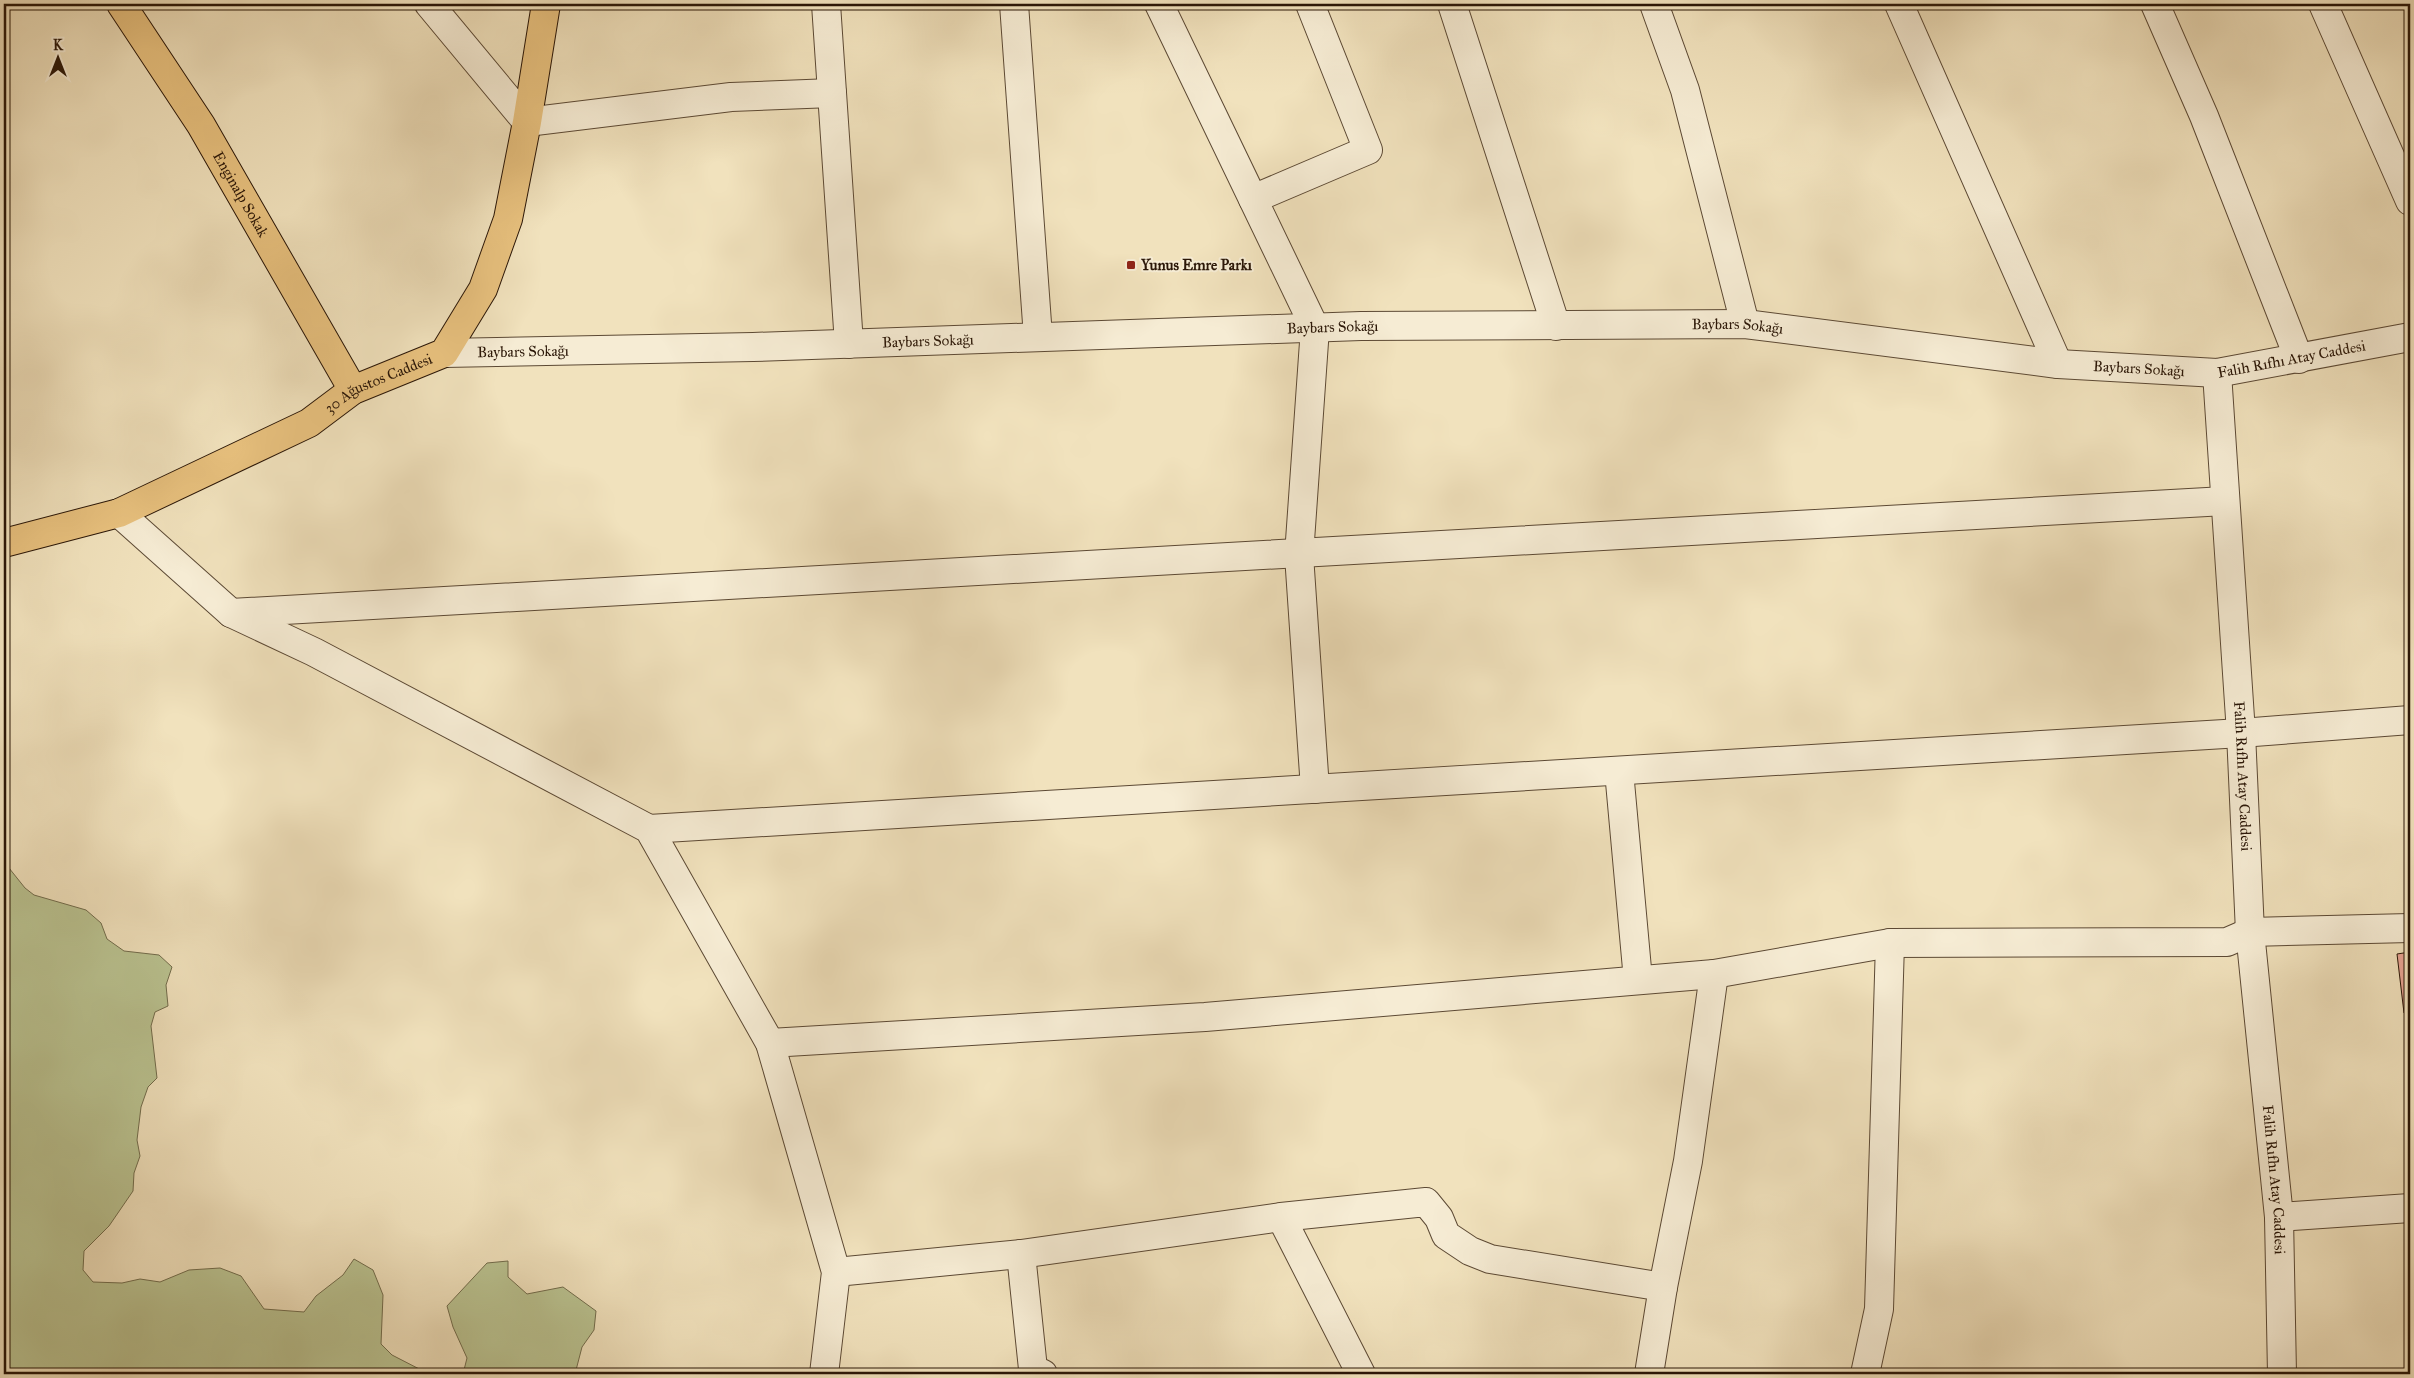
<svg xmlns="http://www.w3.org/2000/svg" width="2414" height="1378" viewBox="0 0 2414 1378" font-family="'IM FELL Great Primer',serif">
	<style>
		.green { fill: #bac391; stroke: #726c4c }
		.building { fill: #e9a595; stroke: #2a1607 }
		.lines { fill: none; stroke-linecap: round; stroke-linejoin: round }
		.minor-casing { stroke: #5c4934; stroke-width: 30 }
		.major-casing { stroke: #2a1607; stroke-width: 30 }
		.minor { stroke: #f6ecd4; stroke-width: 28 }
		.major { stroke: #e8c17e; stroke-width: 28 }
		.poi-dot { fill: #8f2418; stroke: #f6ecd4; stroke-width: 2 }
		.labels { text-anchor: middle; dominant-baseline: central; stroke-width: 4; stroke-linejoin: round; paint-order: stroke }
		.street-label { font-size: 15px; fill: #2a1607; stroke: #f6ecd4 }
		.poi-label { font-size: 15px; font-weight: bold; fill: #2a1607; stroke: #f6ecd4; text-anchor: start }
	</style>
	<rect width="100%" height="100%" fill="#f1e2bd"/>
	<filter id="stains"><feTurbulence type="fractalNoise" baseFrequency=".004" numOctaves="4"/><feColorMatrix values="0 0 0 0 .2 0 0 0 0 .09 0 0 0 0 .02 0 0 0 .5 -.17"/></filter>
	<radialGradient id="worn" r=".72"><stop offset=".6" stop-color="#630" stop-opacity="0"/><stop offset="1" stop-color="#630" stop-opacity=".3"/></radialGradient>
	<!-- green -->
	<g class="green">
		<polygon points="4,864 9,868 25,888 34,895 86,910 101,923 107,939 124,951 159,955 172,967 166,985 168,1006 155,1012 151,1026 157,1078 148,1087 141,1107 137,1140 140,1156 134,1173 133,1191 109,1226 84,1251 83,1270 93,1282 122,1283 140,1279 160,1282 189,1270 220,1268 241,1276 264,1309 304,1312 316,1296 343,1275 354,1259 373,1270 383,1295 381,1344 392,1355 429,1374 4,1374"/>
		<polygon points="508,1261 508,1277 527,1294 563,1287 596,1311 594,1330 582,1347 575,1374 463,1374 467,1358 453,1327 447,1306 487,1263"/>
	</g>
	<!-- building -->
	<polygon class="building" points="2410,952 2410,1012 2404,1013 2397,954"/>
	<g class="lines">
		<!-- minor casing -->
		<g class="minor-casing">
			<g id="minor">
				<polyline points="429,4 527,122 731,97 832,93"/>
				<polyline points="826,4 849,344"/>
				<polyline points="1014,4 1038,337"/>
				<polyline points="1159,4 1315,328 1299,555 1315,789"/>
				<polyline points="1452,4 1556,326"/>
				<polyline points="1654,4 1685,90 1745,324"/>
				<polyline points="1899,4 2058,364"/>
				<polyline points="2155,4 2204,116 2299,359"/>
				<polyline points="2323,4 2410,201"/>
				<polyline points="1253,199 1368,150 1310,4"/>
				<path id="s1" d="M444 353 753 347 1361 326 1745 324 2058 364 2217 373 2410 337"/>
				<path id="s2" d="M2217 373 2241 733 2250 932 2279 1217 2282 1374"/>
				<polyline points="119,513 231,613 314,652 649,829 770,1043 836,1272 824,1374"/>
				<polyline points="231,613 2225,501"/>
				<polyline points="1619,771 1638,980"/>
				<polyline points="649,829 2241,733 2410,720"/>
				<polyline points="770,1043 1205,1017 1714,974 1890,943 2227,942 2250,932 2410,928"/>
				<polyline points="1281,1217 1361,1374"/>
				<polyline points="2279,1217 2410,1208"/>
				<polyline points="1021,1254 1033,1369 1043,1374"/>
				<polyline points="836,1272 1021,1254 1281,1217 1426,1202 1439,1218 1446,1235 1470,1251 1490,1259 1663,1287"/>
				<polyline points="1649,1374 1663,1287 1688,1161 1714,974"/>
				<polyline points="1865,1374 1879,1309 1890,943"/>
			</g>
		</g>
		<!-- major casing -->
		<g class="major-casing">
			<g id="major">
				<path id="s3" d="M121 4 201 125 353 390"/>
				<path id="s4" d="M4 543 119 513 309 423 353 390 444 353 483 289 508 219 527 122 546 4"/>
			</g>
		</g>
		<!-- minor -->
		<use href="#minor" class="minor"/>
		<!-- major -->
		<use href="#major" class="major"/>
	</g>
	<!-- markers -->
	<rect class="poi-dot" x="1126" y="260" width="10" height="10" rx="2.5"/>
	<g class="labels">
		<!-- street labels -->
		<g class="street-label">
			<text stroke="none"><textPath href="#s3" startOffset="225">Enginalp Sokak</textPath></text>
			<text stroke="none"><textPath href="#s1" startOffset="1294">Baybars Sokağı</textPath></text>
			<text stroke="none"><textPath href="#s1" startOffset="889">Baybars Sokağı</textPath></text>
			<text stroke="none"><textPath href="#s1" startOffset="484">Baybars Sokağı</textPath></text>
			<text stroke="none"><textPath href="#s1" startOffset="79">Baybars Sokağı</textPath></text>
			<text stroke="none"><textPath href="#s1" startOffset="1852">Falih Rıfhı Atay Caddesi</textPath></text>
			<text stroke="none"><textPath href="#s1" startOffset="1698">Baybars Sokağı</textPath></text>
			<text stroke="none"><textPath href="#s4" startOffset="410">30 Ağustos Caddesi</textPath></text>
			<text stroke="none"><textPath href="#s2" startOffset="404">Falih Rıfhı Atay Caddesi</textPath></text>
			<text stroke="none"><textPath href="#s2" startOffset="809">Falih Rıfhı Atay Caddesi</textPath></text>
		</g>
		<!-- poi labels -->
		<g class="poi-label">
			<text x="1141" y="265">Yunus Emre Parkı</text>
		</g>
	</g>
	<!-- margin -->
	<rect width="2414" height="1378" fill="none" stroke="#f1e2bd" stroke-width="20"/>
	<rect x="5" y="5" width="2404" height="1368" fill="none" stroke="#2a1607" stroke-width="2.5"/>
	<rect x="10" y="10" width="2394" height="1358" fill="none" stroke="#2a1607"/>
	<!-- north arrow -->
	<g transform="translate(58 58)" stroke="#f6ecd4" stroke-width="4" paint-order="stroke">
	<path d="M0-4L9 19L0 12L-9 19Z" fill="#2a1607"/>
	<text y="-8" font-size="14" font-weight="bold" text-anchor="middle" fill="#2a1607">K</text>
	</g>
	<rect width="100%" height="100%" filter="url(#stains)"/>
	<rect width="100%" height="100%" fill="url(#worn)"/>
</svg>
